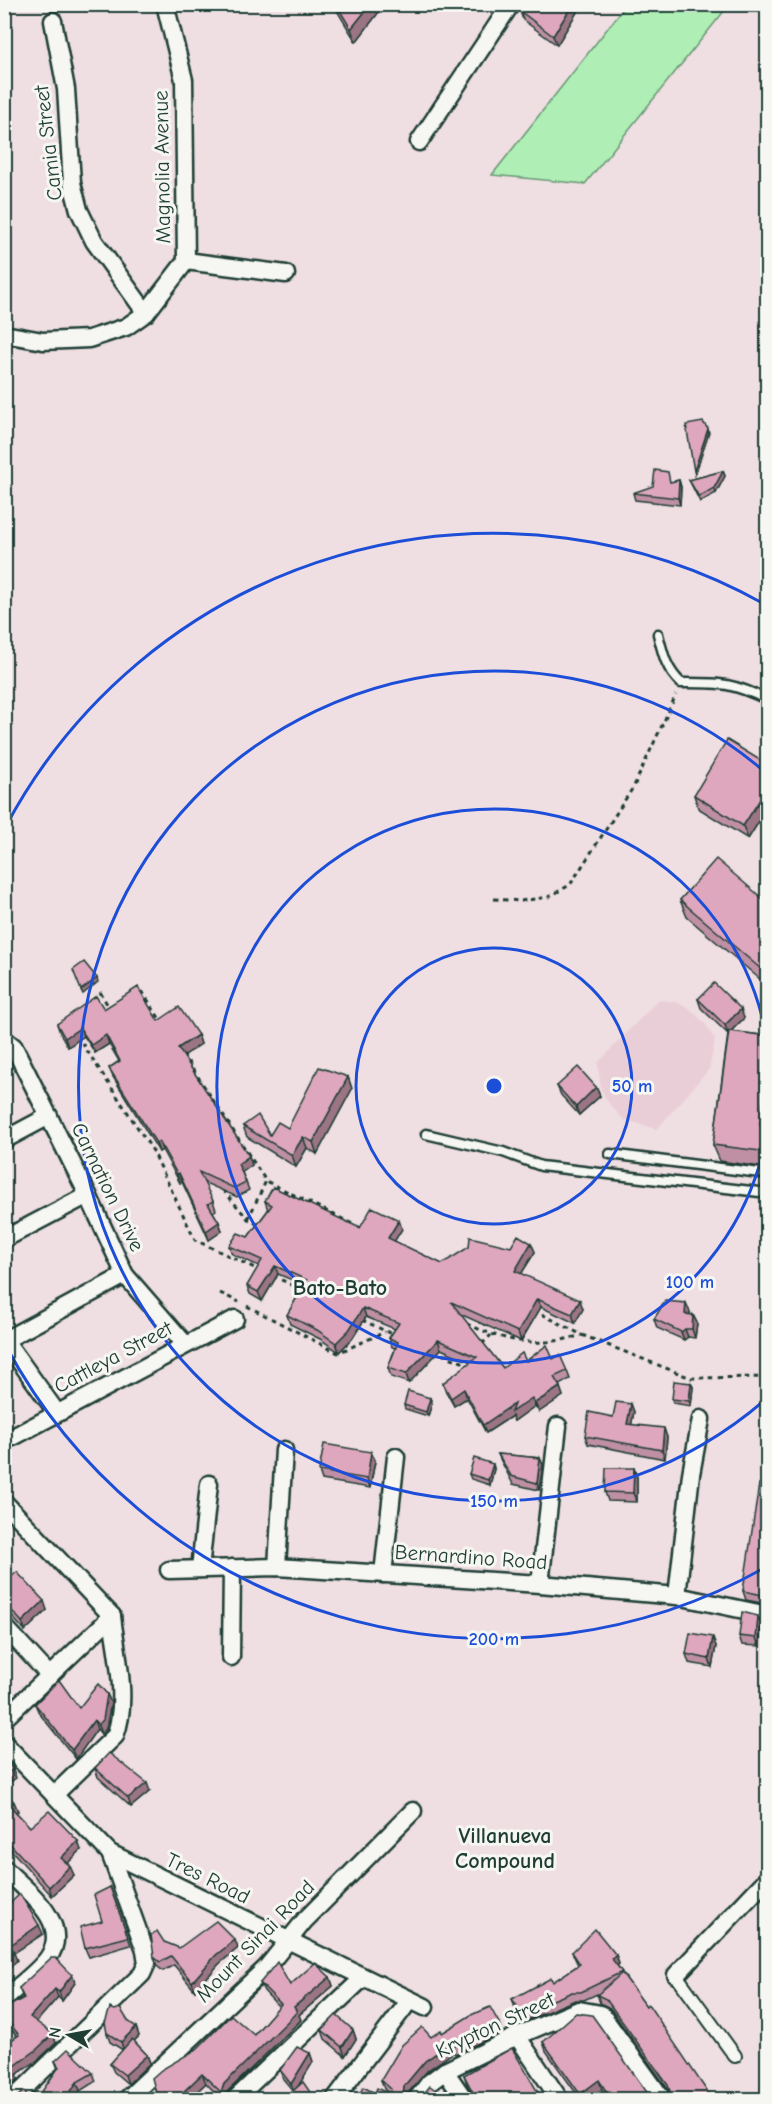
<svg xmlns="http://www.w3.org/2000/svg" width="772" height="2104" viewBox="0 0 772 2104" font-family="'Comic Neue',sans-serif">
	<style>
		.built { fill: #eaced7 }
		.green { fill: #afeeb5; stroke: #679674; stroke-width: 1.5 }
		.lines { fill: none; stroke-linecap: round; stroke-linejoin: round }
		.service-casing { stroke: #1f3d34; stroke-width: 13 }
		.pedestrian-casing { stroke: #1f3d34; stroke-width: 16 }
		.minor-casing { stroke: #1f3d34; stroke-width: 21 }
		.path { stroke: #1f3d34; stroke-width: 3; stroke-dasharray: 4.5 4.5; stroke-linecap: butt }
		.service { stroke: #f6f6f2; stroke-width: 8 }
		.pedestrian { stroke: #f6f6f2; stroke-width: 12 }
		.minor { stroke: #f6f6f2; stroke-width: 16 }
		.wall { fill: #bf90a3; stroke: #1f3d34; stroke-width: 1.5 }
		.shaded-wall { fill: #9b7584; stroke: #1f3d34; stroke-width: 1.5 }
		.building { fill: #dea7bd; stroke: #1f3d34; stroke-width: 1.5 }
		.ring { fill: none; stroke: #1d4ed8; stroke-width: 3 }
		.labels { text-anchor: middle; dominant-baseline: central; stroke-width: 6; stroke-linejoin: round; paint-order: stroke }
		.street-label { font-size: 21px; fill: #1f3d34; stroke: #f6f6f2 }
		.neighbourhood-label { font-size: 22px; font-weight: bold; fill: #1f3d34; stroke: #f6f6f2 }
		.centre { fill: #1d4ed8; stroke: #f6f6f2; stroke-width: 3 }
		.ring-label { font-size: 18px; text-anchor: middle; font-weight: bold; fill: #1d4ed8; stroke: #f6f6f2; stroke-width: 6; stroke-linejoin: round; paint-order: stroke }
	</style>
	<rect width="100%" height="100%" fill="#efdee2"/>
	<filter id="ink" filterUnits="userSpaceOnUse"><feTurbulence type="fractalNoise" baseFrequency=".0167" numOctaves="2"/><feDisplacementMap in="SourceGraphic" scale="12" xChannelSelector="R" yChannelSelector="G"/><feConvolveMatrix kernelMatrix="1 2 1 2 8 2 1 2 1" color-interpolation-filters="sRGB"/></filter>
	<g filter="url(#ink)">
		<!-- built -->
		<polygon class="built" points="658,1000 675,1002 689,1008 706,1025 715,1040 709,1069 657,1129 623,1119 610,1105 601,1089 598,1063"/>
		<!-- green -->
		<polygon class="green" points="626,5 729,5 585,184 492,175"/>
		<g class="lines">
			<!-- service casing -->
			<g class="service-casing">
				<g id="service">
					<path d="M658 634C663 654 666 669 681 683 721 683 731 682 768 700"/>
					<polyline points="426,1134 503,1152 541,1166 768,1193"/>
					<polyline points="610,1154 768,1174"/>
				</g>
			</g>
			<!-- pedestrian casing -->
			<g class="pedestrian-casing">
				<polyline id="pedestrian" points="676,1975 735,2056"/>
			</g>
			<!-- minor casing -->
			<g class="minor-casing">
				<g id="minor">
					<polyline points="53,21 66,89 72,183 79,210 94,241 146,313"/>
					<polyline points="419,142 511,4"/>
					<polyline points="186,261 286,274"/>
					<polyline points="4,334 43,341 89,339 126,327 146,313 186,261 184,80 165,4"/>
					<polyline points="4,1039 14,1047 88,1195 125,1275 185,1344"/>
					<polyline points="4,1140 49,1116"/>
					<polyline points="4,1239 88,1195"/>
					<polyline points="4,1339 57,1413"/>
					<polyline points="5,1340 125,1275"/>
					<polyline points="13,1437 235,1319"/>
					<polyline points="4,1502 112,1616"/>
					<polyline points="277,1567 284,1450"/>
					<polyline points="200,1569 209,1484"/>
					<polyline points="169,1570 277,1567 540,1584 677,1596 768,1615"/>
					<polyline points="383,1574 396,1457"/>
					<polyline points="540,1584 558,1426"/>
					<polyline points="677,1596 691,1474 701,1419"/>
					<polyline points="4,1626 50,1676"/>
					<polyline points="231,1657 232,1568"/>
					<polyline points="4,1719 112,1616"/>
					<polyline points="4,1743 110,1853 425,2007"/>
					<path d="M54 1795 115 1736C129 1700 116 1653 112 1616"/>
					<path d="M4 1868C26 1891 73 1923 48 1958 37 1973 18 1986 4 1999"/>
					<polyline points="676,1975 768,1878"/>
					<polyline points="517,2036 560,2100"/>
					<polyline points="445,2071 465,2100"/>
					<polyline points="12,2100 142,1974 147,1963 145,1950 110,1853"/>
					<polyline points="126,2100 266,1968 305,1920 413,1811"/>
					<polyline points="234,2100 363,1978"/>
					<polyline points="334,2100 410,2000"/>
					<polyline points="416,2100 429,2083 445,2071 517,2036 579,2010 601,2014 663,2100"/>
				</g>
			</g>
			<!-- path -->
			<g class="path">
				<polyline points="494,899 521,901 548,897 570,885 634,786 676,695"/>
				<polyline points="142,991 161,1021"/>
				<polyline points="100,992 110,1009"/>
				<polyline points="82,1043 153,1151 195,1240 259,1270"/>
				<polyline points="183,1054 266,1181 363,1229"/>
				<polyline points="223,1190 248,1219 261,1226"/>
				<polyline points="248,1219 266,1181"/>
				<polyline points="273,1276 303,1290"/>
				<polyline points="220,1293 239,1302"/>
				<polyline points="247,1306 338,1353 385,1332"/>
				<polyline points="534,1310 582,1335 691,1378 768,1377"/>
				<polyline points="362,1320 394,1335"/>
				<path d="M467 1324C509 1343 538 1348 582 1335"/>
				<polyline points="482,1344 491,1335"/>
				<polyline points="434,1351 462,1362 468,1357"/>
			</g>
			<!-- service -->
			<use href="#service" class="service"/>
			<!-- pedestrian -->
			<use href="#pedestrian" class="pedestrian"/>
			<!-- minor -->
			<use href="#minor" class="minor"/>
		</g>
		<!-- wall -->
		<g class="wall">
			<polygon points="333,4 385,4 356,42"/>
			<polygon points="524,4 582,4 557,45 523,20 520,11"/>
			<polygon points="723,471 725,476 716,493 700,502 689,480"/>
			<polygon points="679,480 681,487 680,505 635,500 633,493"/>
			<polygon points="768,765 768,807 748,839 698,808 694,795"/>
			<polygon points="680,900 768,903 768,986 687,917"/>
			<polygon points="698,999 744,1018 731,1031 768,1036 768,1168 720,1161 713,1145 728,1034 701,1008"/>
			<polygon points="104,1009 158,1021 198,1035 201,1044 183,1056 249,1156 252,1165 242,1172 249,1190 237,1197 203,1182 213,1201 216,1210 213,1212 219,1222 222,1231 209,1240 182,1182 180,1183 162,1150 159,1152 113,1077 109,1068 119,1061 109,1044 95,1053 84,1036 68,1047 60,1033 57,1024"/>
			<polygon points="348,1077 352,1089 317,1154 307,1148 296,1167 247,1137 243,1126 270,1135 288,1128"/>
			<polygon points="557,1086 596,1087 600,1096 579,1115 561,1095"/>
			<polygon points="265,1201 360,1228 402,1229 394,1241 442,1264 511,1247 531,1243 535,1252 521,1274 583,1309 575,1323 541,1307 521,1341 460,1314 503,1368 526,1361 553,1359 567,1371 570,1379 559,1385 563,1396 539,1412 535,1406 514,1421 512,1416 486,1433 467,1398 454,1406 446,1392 443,1383 471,1362 441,1349 409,1383 391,1377 388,1368 395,1348 392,1347 389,1338 395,1329 366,1317 352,1339 339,1352 320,1339 290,1324 287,1315 304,1285 278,1274 262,1301 250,1294 247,1286 259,1266 232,1254 229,1246 248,1237 268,1210"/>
			<polygon points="686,1303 690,1312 689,1314 693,1315 697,1323 695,1338 688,1337 684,1340 657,1328 654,1319"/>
			<polygon points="691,1383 693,1387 691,1406 673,1403 672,1399"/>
			<polygon points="430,1398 432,1403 428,1416 405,1409 404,1405"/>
			<polygon points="631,1404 634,1412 631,1425 667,1437 665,1459 588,1444 585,1436 613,1417"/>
			<polygon points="768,1431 768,1465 766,1464 763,1456"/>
			<polygon points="371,1452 375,1461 370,1488 322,1480 319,1471"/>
			<polygon points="498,1454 540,1458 543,1465 539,1490 513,1484 501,1461"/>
			<polygon points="493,1464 494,1469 490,1485 471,1479 469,1474"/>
			<polygon points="634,1468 637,1477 637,1502 608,1501 605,1492"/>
			<polygon points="768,1486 768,1598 767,1604 746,1600 743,1591"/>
			<polygon points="4,1583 47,1610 25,1631 4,1608"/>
			<polygon points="758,1616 761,1624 759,1646 742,1645 739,1636"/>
			<polygon points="716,1646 712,1667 689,1663 686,1654"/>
			<polygon points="107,1694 111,1703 106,1729 101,1734 97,1729 76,1759 39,1713 35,1704 79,1708"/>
			<polygon points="95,1768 150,1791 131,1807 98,1777"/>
			<polygon points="4,1791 14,1802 18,1811 16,1812 30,1827 81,1850 67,1863 74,1875 52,1896 4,1842"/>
			<polygon points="110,1887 131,1945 89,1957 85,1948 102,1921"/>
			<polygon points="164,1942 179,1948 238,1948 219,1964 195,1991 174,1965 163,1971 157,1966 154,1957"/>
			<polygon points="572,1952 616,1955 619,1964 617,1966 713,2100 670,2092 610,2008 600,2003 597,1994 584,2000 575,2000 525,2021 515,2008 512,1999 553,1982 578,1965"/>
			<polygon points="72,1975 75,1983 62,2001 58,1997 36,2022 53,2034 56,2043 38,2060 16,2075 18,2079 4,2093 4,2045 17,2036 4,2020 4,2009 23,1998 19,1988"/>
			<polygon points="330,1977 333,1986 299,2015 301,2020 227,2092 224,2100 222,2100 206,2083 188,2100 158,2100 254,2035 279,2007 264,1991 260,1983 290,1985"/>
			<polygon points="128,2021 136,2027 139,2036 134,2041 147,2055 150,2063 128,2084 114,2072 110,2064 123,2050 110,2042 107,2033"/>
			<polygon points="499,2023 502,2032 455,2054 454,2052 428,2070 407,2094 407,2100 357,2100 375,2093 391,2095 384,2089 381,2080 431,2037 442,2033"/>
			<polygon points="322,2030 353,2030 356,2039 345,2056 325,2039"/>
			<polygon points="543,2042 651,2098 656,2100 609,2100 602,2089 587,2100 581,2100 546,2051"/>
			<polygon points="310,2053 313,2062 298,2086 293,2091 283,2079 280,2070"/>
			<polygon points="55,2061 93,2073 96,2081 80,2091 58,2069"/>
			<polygon points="464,2075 540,2096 550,2099 475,2100 467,2084"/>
		</g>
		<!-- shaded-wall -->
		<g class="shaded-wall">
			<polygon points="371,4 385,4 356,42 351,29"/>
			<polygon points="573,4 582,4 557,45 553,36"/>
			<polygon points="708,429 709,433 695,475 694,471"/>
			<polygon points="723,471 725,476 716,493 714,488"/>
			<polygon points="679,480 681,487 680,505 678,498"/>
			<polygon points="768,787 768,807 748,839 743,826"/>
			<polygon points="97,978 98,982 83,994 81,990"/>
			<polygon points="741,1009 744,1018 728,1034 725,1025"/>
			<polygon points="80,1028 84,1036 68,1047 65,1038"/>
			<polygon points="106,1035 109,1044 95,1053 91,1045"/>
			<polygon points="198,1035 201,1044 182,1057 178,1048"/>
			<polygon points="768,1072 768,1131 760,1124"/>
			<polygon points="348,1077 352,1089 317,1154 313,1142"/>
			<polygon points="596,1087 600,1096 579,1115 576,1107"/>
			<polygon points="303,1137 307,1148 296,1167 292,1155"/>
			<polygon points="159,1141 162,1150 159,1152 156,1143"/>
			<polygon points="249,1156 252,1165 241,1173 238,1164"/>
			<polygon points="179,1173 182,1182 180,1183 177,1174"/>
			<polygon points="399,1220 402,1229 391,1247 388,1238"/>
			<polygon points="219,1222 222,1231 209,1240 206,1231"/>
			<polygon points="531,1243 535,1252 518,1279 515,1271"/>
			<polygon points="275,1266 278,1274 262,1301 258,1292"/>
			<polygon points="537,1299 541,1307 521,1341 518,1332"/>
			<polygon points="580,1300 583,1309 575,1323 572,1314"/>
			<polygon points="686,1303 690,1312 688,1322 685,1314"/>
			<polygon points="363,1308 366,1317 352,1339 339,1352 336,1343"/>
			<polygon points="693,1315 697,1323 695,1338 692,1329"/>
			<polygon points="685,1329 688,1337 684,1340 681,1332"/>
			<polygon points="438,1340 441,1349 409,1383 406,1374"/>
			<polygon points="691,1383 693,1387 691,1406 689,1401"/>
			<polygon points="560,1387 563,1396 539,1412 535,1403"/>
			<polygon points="464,1389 467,1398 454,1406 451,1398"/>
			<polygon points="430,1398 432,1403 428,1416 426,1412"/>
			<polygon points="532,1398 535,1406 514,1421 512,1416 486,1433 483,1425 514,1404"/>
			<polygon points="631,1404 634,1412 630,1432 627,1424"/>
			<polygon points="664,1428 667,1437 665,1459 662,1450"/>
			<polygon points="371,1452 375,1461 370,1488 367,1479"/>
			<polygon points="540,1458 543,1465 539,1490 537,1483"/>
			<polygon points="493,1464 494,1469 490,1485 488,1480"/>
			<polygon points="634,1468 637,1477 637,1502 633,1493"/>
			<polygon points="768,1568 768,1598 767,1604 763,1595"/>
			<polygon points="44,1601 47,1610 25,1631 22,1622"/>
			<polygon points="758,1616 761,1624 759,1646 756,1638"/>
			<polygon points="713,1637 716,1646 712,1667 709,1659"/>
			<polygon points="107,1694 111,1703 106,1729 101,1734 98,1725"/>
			<polygon points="94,1720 97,1729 76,1759 72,1750"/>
			<polygon points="13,1769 16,1778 4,1787 4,1776"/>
			<polygon points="147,1783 150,1791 131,1807 128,1798"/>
			<polygon points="14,1802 18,1811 13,1814 10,1806"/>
			<polygon points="78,1841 81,1850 64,1867 61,1858"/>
			<polygon points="70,1866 74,1875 52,1896 49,1887"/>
			<polygon points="39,1925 43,1934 14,1953 17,1960 5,1974 4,1962 9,1946"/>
			<polygon points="235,1940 238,1948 219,1964 195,1991 192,1982 216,1955"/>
			<polygon points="616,1955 619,1964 615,1967 612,1959"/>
			<polygon points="72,1975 75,1983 62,2001 59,1992"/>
			<polygon points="330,1977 333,1986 299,2015 301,2020 227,2092 224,2100 223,2100 221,2092 224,2084 294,2007"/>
			<polygon points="55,1989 58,1997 33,2026 30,2017"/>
			<polygon points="136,2027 139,2036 124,2051 121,2042"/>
			<polygon points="353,2030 356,2039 345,2056 342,2047"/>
			<polygon points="53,2034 56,2043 38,2060 16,2075 18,2079 4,2093 4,2081 12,2068"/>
			<polygon points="451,2043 454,2052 428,2070 407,2094 407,2100 403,2095 404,2086 425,2061"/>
			<polygon points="310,2053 313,2062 294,2093 291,2084"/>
			<polygon points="147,2055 150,2063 128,2084 125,2075"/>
			<polygon points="202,2074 206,2083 188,2100 186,2100 183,2092"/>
			<polygon points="599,2080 602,2089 587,2100 582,2100 580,2094"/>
			<polygon points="77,2082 80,2091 74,2100 65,2100"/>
		</g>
		<!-- building -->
		<g class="building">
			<polygon points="336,4 371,4 351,29"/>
			<polygon points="524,4 573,4 553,36 520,11"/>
			<polygon points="703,422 708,429 694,471 686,425"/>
			<polygon points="655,470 668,472 670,482 679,480 678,498 633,493 653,486"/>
			<polygon points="723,471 714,488 699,497 689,480"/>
			<polygon points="727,740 768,765 768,787 743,826 694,795"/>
			<polygon points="716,859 768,903 768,975 680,900"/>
			<polygon points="84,962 97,978 81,990 73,970"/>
			<polygon points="714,983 741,1009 725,1025 698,999"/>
			<polygon points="138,987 158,1021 179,1007 198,1035 178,1048 249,1156 238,1164 246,1182 234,1188 199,1172 213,1201 208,1204 219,1222 206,1231 179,1173 177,1174 159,1141 156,1143 109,1068 120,1061 106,1035 91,1045 80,1028 65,1038 57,1024 96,996 104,1009"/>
			<polygon points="729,1031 768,1036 768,1072 760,1124 768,1125 768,1152 713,1145"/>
			<polygon points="319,1067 348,1077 313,1142 303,1137 292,1155 243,1126 258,1115 270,1135 278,1122 288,1128"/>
			<polygon points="578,1067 596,1087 576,1107 557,1086"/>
			<polygon points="273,1187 360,1228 372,1207 399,1220 388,1238 442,1264 469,1247 470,1237 511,1247 518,1235 531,1243 515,1271 580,1300 572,1314 537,1299 518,1332 451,1302 503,1368 522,1353 526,1361 547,1345 553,1359 560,1355 567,1371 554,1377 560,1387 535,1403 532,1398 511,1412 514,1404 483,1425 464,1389 451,1398 443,1383 477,1357 438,1340 406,1374 388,1368 398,1342 389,1338 399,1323 363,1308 349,1330 336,1343 317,1330 287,1315 307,1280 275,1266 258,1292 247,1286 262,1260 229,1246 238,1233 248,1237 272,1205 265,1201"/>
			<polygon points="665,1301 686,1303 685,1314 693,1315 692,1329 685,1329 681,1332 654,1319"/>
			<polygon points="674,1381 691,1383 689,1401 672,1399"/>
			<polygon points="408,1391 430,1398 426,1412 404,1405"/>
			<polygon points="616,1402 631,1404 627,1424 664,1428 662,1450 585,1436 589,1412 613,1417"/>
			<polygon points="768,1431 768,1456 763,1456"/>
			<polygon points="324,1444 371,1452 367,1479 319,1471"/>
			<polygon points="498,1454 540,1458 537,1483 511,1476"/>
			<polygon points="474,1458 493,1464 488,1480 469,1474"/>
			<polygon points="606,1468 634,1468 633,1493 605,1492"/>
			<polygon points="759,1484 768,1486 768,1568 763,1595 743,1591"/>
			<polygon points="17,1572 44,1601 22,1622 4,1602 4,1583"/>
			<polygon points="742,1612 758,1616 756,1638 739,1636"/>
			<polygon points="690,1633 713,1637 709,1659 686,1654"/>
			<polygon points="59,1680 79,1708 98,1684 107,1694 103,1720 98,1725 94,1720 72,1750 35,1704"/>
			<polygon points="109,1753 147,1783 128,1798 95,1768"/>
			<polygon points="4,1759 13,1769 4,1776"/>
			<polygon points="4,1791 14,1802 10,1806 30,1827 49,1811 78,1841 61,1858 70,1866 49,1887 4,1837"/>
			<polygon points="110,1887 128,1937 85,1948 80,1927 102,1921 94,1895"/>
			<polygon points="20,1894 39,1925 9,1946 14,1951 4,1962 4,1930 7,1929 4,1925 4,1909"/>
			<polygon points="216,1921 235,1940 216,1955 192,1982 171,1956 160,1962 154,1957 151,1935 157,1931 164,1942 179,1948"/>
			<polygon points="595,1929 616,1955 612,1959 622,1972 581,1992 572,1992 522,2013 512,1999 551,1978 553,1982 580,1964 572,1952"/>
			<polygon points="51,1958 56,1958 72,1975 59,1992 55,1989 30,2017 53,2034 35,2051 12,2068 14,2071 4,2081 4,2045 19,2035 4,2016 4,2009 24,1998 19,1988"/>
			<polygon points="277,1962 290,1985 315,1963 330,1977 294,2007 297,2012 224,2084 221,2092 202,2074 183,2092 164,2100 158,2100 152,2078 161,2070 197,2049 231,2015 254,2035 281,2004 260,1983"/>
			<polygon points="622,1973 646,2006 648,2004 713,2100 666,2100 670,2091 668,2085 606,1999 597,1995"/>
			<polygon points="490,2007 499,2023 452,2046 451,2043 425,2061 404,2086 403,2095 407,2100 390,2092 391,2089 381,2080 402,2045 422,2027 431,2037 441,2030 442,2033 471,2015"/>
			<polygon points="110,2008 115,2010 120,2008 128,2021 136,2027 121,2042 107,2033 105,2023"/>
			<polygon points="576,2013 592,2015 651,2098 656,2100 612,2100 599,2080 580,2094 543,2042"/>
			<polygon points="336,2015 353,2030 342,2047 322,2030"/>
			<polygon points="132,2039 147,2055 125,2075 110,2064"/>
			<polygon points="297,2047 310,2053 291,2084 280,2070"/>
			<polygon points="512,2048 540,2096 545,2093 551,2100 477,2100 464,2075"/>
			<polygon points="68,2049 93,2073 77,2082 65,2100 36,2100 59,2067 55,2061"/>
			<polygon points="303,2082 314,2098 313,2100 283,2100"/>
			<polygon points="430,2086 450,2100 419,2100"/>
			<polygon points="363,2087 375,2093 377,2088 391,2095 389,2100 357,2100"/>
			<polygon points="24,2091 31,2100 13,2100"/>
		</g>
	</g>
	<!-- distance rings -->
	<g class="ring">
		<circle cx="494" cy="1086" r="138"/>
		<path d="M767 1132A277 277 0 1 1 767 1040"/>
		<path d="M766 1399A415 415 0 1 1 766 773"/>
		<path d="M766 1567A553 553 0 0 1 6 1346M6 826A553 553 0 0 1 766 605"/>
	</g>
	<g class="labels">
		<!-- street labels -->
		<g class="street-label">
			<text transform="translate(48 143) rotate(-97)">Camia Street</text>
			<text transform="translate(162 167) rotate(-91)">Magnolia Avenue</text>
			<text transform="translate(108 1187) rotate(64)">Carnation Drive</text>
			<text transform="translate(113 1357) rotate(-28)">Cattleya Street</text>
			<text transform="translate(471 1557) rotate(4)">Bernardino Road</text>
			<text transform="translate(208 1878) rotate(26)">Tres Road</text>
			<text transform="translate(255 1941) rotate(-46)">Mount Sinai Road</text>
			<text transform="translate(495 2025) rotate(-25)">Krypton Street</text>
		</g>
		<!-- neighbourhood labels -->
		<g class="neighbourhood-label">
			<text x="340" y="1288">Bato-Bato</text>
			<text x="505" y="1836">Villanueva<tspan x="505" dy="25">Compound</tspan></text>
		</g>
	</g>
	<circle cx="494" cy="1086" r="9" class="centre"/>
	<g class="ring-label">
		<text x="632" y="1092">50 m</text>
		<text x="690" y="1288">100 m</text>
		<text x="494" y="1507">150 m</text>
		<text x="494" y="1645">200 m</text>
	</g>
	<!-- margin -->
	<rect width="772" height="2104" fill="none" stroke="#f6f6f2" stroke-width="24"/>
	<rect x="12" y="12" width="748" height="2080" fill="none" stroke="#1f3d34" stroke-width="2" filter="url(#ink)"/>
	<!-- north arrow -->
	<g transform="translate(69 2035) rotate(280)" stroke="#f6f6f2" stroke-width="4.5" paint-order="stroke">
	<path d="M0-4.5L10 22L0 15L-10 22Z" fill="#1f3d34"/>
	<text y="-9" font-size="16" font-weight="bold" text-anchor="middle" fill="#1f3d34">N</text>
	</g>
</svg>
